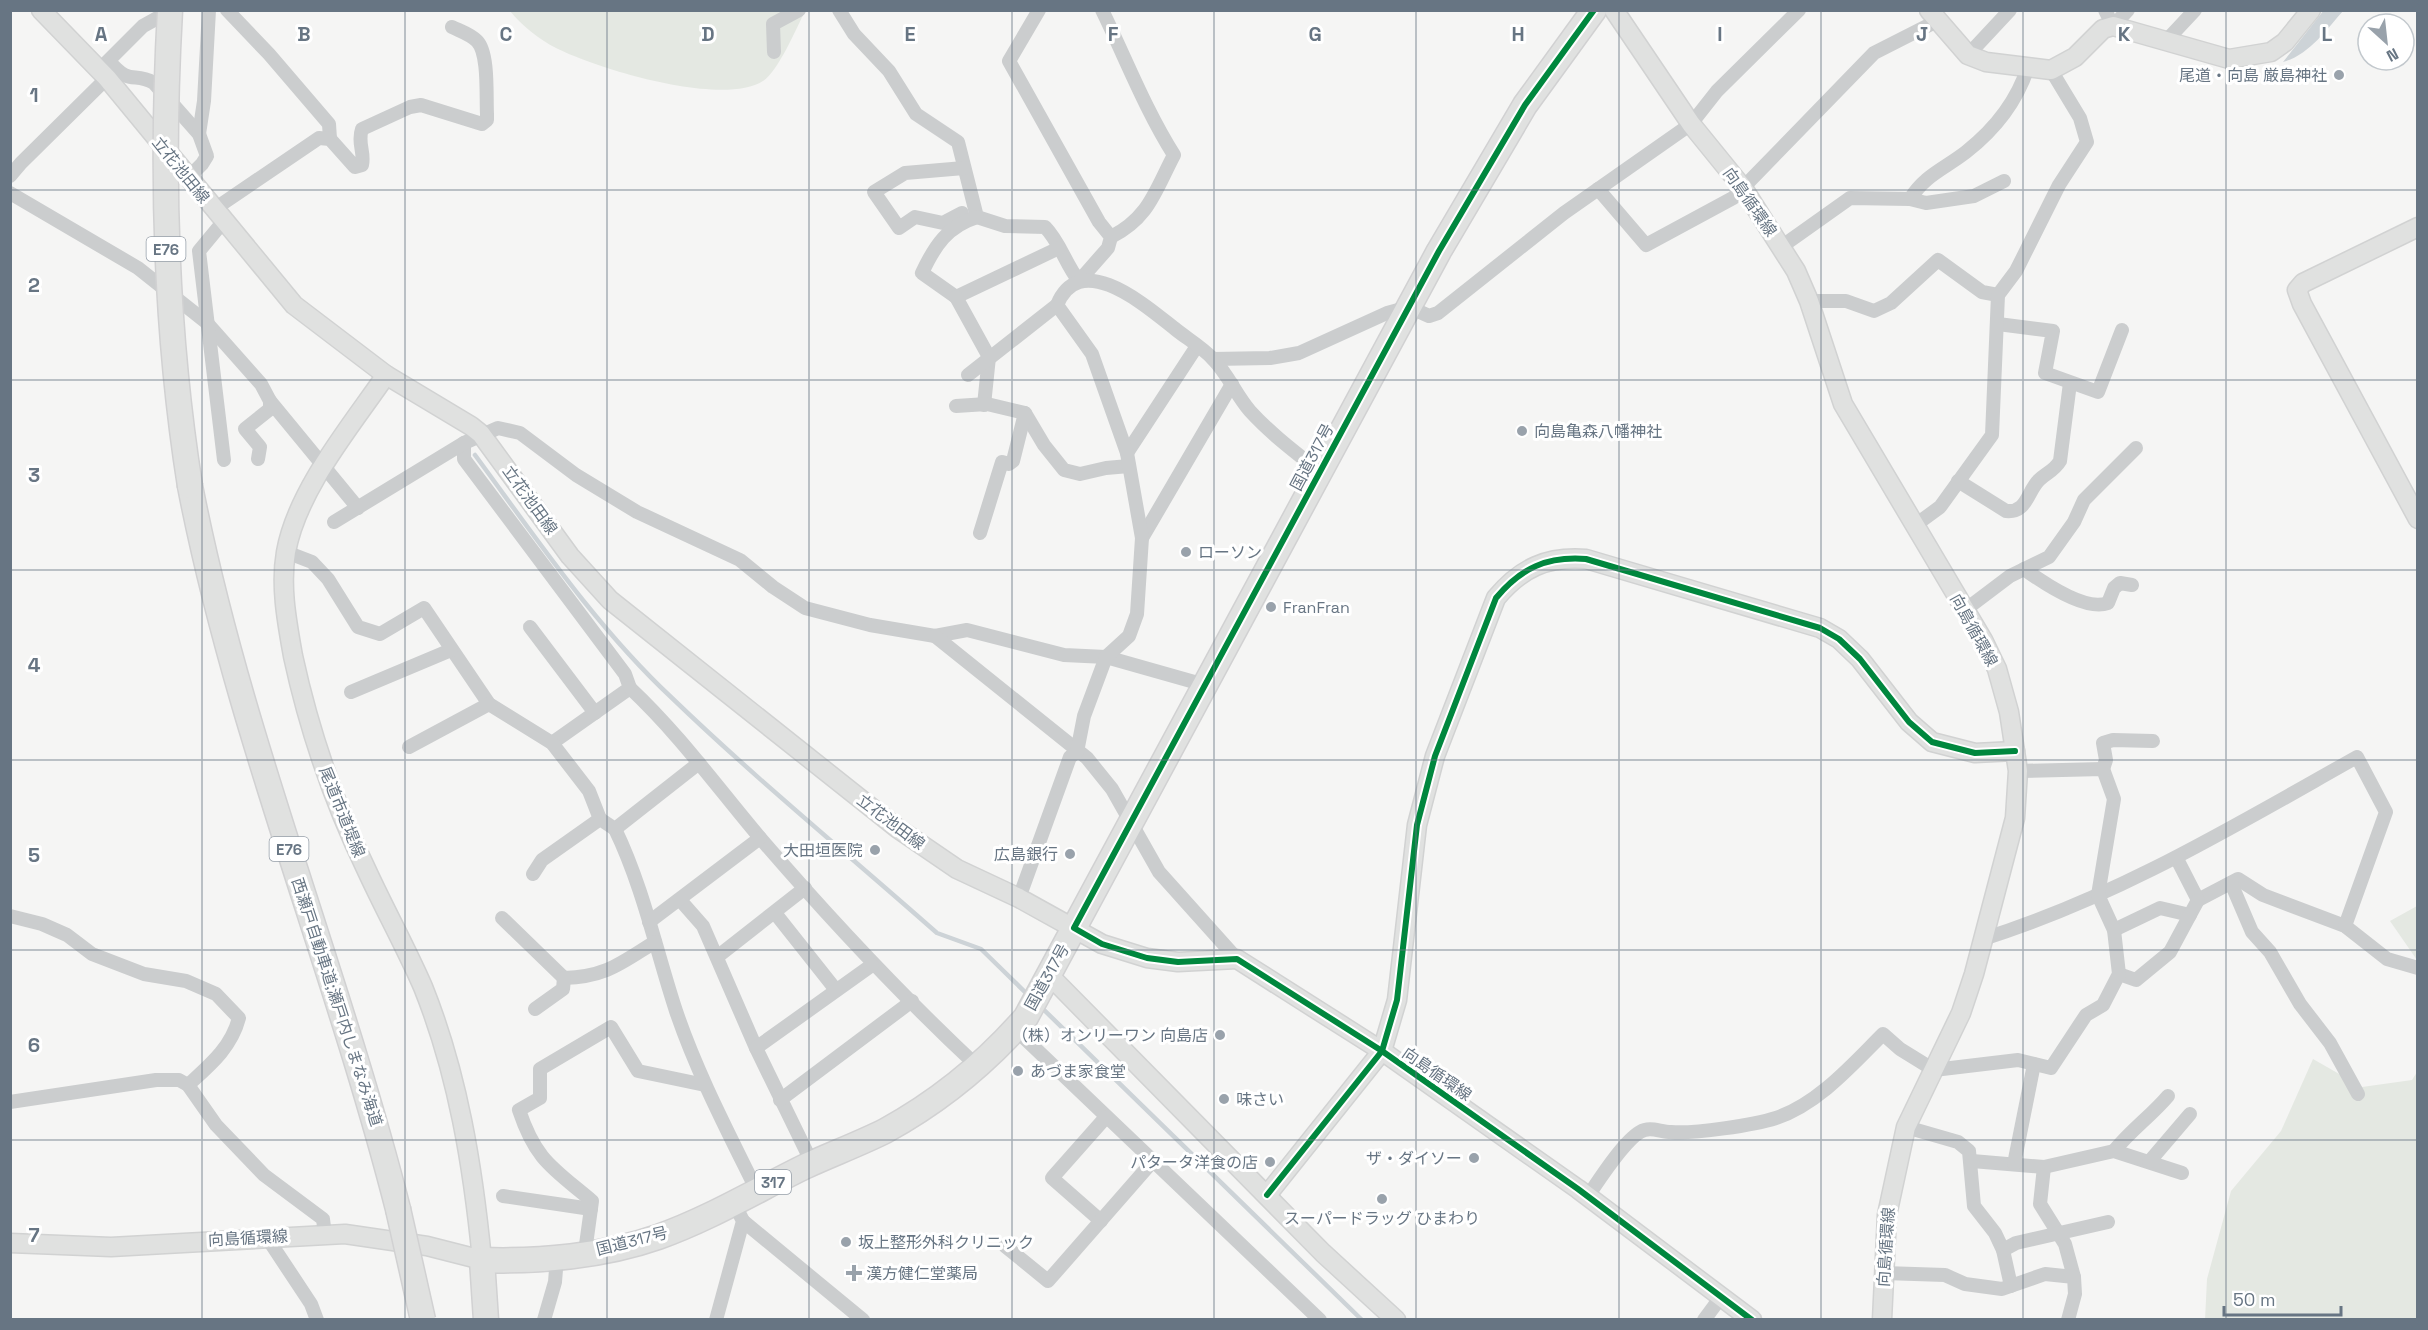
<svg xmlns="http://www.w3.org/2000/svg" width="2428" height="1330" viewBox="0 0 2428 1330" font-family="'Space Grotesk','Noto Sans JP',sans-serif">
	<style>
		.green { fill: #e4e8e2 }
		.water { fill: #cdd3d7 }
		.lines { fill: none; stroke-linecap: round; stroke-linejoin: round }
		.stream { stroke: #cdd3d7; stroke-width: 4.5 }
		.secondary-casing { stroke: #d1d2d2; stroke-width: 21 }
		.highway-casing { stroke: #d1d1d2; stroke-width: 27 }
		.street { stroke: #cbcdce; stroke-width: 14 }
		.secondary { stroke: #e0e1e0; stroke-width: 18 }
		.highway { stroke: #e0e1e0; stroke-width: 24 }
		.highway-bridge-casing { stroke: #d1d1d2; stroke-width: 27; stroke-linecap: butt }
		.highway-bridge { stroke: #e0e1e0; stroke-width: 24 }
		.cycleway-casing { stroke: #fff; stroke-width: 10 }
		.cycleway { stroke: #00873e; stroke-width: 6 }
		.grid { fill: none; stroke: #677583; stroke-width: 1.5; stroke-opacity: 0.55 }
		.poi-dot { fill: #99a2ab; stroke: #fff; stroke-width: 2 }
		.labels { text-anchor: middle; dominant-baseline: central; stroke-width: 6; stroke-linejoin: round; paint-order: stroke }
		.shield { fill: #fff; stroke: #959ea8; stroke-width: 1.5 }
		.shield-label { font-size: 15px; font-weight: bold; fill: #677583 }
		.poi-label { font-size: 16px; fill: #677583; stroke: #fff; text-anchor: start }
		.street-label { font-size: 16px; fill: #677583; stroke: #fff }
		.grid-label { font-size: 20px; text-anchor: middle; font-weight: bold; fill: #677583; stroke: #fff; stroke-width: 6; stroke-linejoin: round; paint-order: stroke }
	</style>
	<rect width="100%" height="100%" fill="#f5f5f4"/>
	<!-- green -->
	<g class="green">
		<path d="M510 11H805C797 27 778 72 763 81 722 107 598 69 556 48 540 40 521 25 510 11Z"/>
		<polygon points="2417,906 2417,960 2390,921"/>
		<polygon points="2313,1059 2362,1087 2412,1080 2417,1072 2417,1319 2205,1320 2207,1279 2231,1191 2281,1131"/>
	</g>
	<!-- water -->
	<path class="water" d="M2324 10 2343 11C2326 30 2309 55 2283 62Z"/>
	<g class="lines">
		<!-- stream -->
		<g class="stream">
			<path d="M475 455C536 538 596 627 672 698 757 780 849 855 937 933L981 949 1028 995"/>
			<polyline points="1041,1007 1362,1320"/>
		</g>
		<!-- secondary casing -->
		<g class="secondary-casing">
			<g id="secondary">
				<polyline points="41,10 107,78 294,305 386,375 471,426 481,434 570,556 610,600 897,828 957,869 1019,898 1102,944 1147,958 1178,962 1237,959 1382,1051 1578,1189 1752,1320"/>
				<polyline points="1614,10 1691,124 1743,188 1796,271 1809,301 1843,404 1983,640 1997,669 2009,712 2018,771 2015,818 1974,974 1961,1013 1906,1127 1887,1215 1882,1320"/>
				<polyline points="1929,10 1968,55 1986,62 2051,70 2075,57 2103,29 2113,26 2229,59 2271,52 2285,42 2311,10"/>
				<polyline points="2418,227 2303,283 2297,290 2302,304 2418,519"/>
				<polyline points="1049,975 1323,1253 1396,1320"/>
				<path d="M1267 1195 1382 1051 1397 1000 1417 825 1435 756 1496 598C1521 568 1547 556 1586 559L1820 628 1839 639 1860 659 1909 722 1932 742 1975 753 2015 751"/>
				<path d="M10 1243 111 1247 345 1234 427 1246 482 1260C473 1167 458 1074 423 987 406 948 385 910 367 871 334 803 309 730 293 656 287 622 280 586 286 552 297 490 351 426 386 375"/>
			</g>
		</g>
		<!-- highway casing -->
		<g class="highway-casing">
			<g id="highway">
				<path d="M190 486C238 733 336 966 398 1209"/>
				<path d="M486 1320 482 1260C539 1262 604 1256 658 1237 709 1219 757 1190 806 1166 832 1154 859 1144 885 1131 938 1102 986 1063 1026 1017L1439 251 1525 105 1594 10"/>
			</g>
		</g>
		<!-- street -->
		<g class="street">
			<polyline points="227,10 269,54 329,124 330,139"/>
			<path d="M839 10 854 34 889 71 916 114 958 142 977 217 1005 226 1045 227C1060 242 1066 265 1079 281L1108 248 1111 237 1099 222 1009 61 1039 10"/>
			<path d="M1102 10C1126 59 1145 109 1174 155 1155 191 1149 218 1111 237"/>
			<polyline points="2105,10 2113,26 2128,10"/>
			<polyline points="2166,41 2195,10"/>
			<polyline points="774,52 773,24 799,10"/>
			<polyline points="1968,55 2010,10"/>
			<path d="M109 61C131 87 133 71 154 83L199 134 207 156 202 164 188 178"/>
			<polyline points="102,67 143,26 172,10"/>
			<polyline points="199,134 204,101 209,10"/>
			<polyline points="10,176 21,163 107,78"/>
			<polyline points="1598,189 1646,245 1733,198 1874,53 1937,21"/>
			<polyline points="10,193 138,268 206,322 261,384 270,401 270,409 245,429 260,447 258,459"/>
			<path d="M1910 199C1925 175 1944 169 1966 152 1994 130 2017 101 2028 67"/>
			<path d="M213 210 319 138 330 139 355 167 362 165C365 152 357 143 362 129L410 107 421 105 482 124 487 120V114C486 96 489 53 477 41 470 34 460 31 452 27"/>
			<polyline points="962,213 943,223 915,217 899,228 874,192 905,173 964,168"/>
			<path d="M977 217C948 226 935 245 922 273L956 297 1059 248"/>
			<polyline points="223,222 199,251 224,460"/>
			<polyline points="1781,247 1850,198 1910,199 1926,203 1974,196 2004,181"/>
			<polyline points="956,297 989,357 984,405"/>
			<polyline points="1809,301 1846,301 1874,311 1891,303 1938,260 1982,292 1998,295 2016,271 2059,185 2087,142 2080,118 2051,70"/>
			<polyline points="1998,324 2053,331 2045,373 2098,392 2122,330"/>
			<polyline points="1213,359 1270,358 1299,353 1387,313 1409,307 1429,316 1438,313 1564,213 1691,124 1717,91 1799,10"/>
			<polyline points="968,375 1057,305"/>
			<polyline points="270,401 358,508"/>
			<polyline points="956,406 987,404 1025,413 1044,445 1064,470 1080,474 1106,468 1129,466"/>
			<polyline points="464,443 464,459 625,674 630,688 552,743"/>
			<polyline points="1127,453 1197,346"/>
			<path d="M1958 481 2006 511C2027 513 2027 492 2039 480 2046 473 2054 471 2060 461L2070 383"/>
			<polyline points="334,522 464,443 498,428 520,433 576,475 637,512 740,560 773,587 805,608 870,625 935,636 967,630 1064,655 1106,657 1205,685"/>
			<polyline points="1914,526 1940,507 1992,435 1998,295"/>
			<polyline points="980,533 1002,462 1009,464 1013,461 1025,413"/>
			<polyline points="1142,538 1232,384"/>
			<polyline points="286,552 312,562 328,579 358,627 380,634 424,608 489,704 552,743 589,791 600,819"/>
			<path d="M2024 569C2042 582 2085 612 2108 603L2114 588 2120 583 2132 585"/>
			<polyline points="1965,610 2010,576 2049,557 2074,522 2084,500 2136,448"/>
			<polyline points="530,627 595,713"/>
			<polyline points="935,636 1087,758 1112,789 1159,872 1237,959"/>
			<path d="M630 688C680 735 717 787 761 839 829 918 900 994 977 1066"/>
			<polyline points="351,692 451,650"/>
			<polyline points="409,747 489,704"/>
			<polyline points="2103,769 2106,760 2103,743 2113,740 2153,741"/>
			<path d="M615 829C643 887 656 950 676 1011 697 1073 728 1132 757 1191"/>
			<polyline points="2177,859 2198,900 2238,879 2263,895 2345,926 2387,959 2418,968"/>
			<polyline points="533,874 542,860 600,819 615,829 699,763"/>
			<polyline points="2231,883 2252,932 2270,952 2300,1004 2330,1043 2358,1094"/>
			<path d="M1019 898 1070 757 1077 752 1084 716 1106 657 1129 636 1137 614 1142 538 1127 453 1092 354 1057 305C1080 248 1146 306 1174 328 1186 338 1202 347 1213 359 1228 374 1236 395 1250 411 1271 434 1295 452 1319 471"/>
			<polyline points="681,901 703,926 756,1048 812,1163"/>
			<polyline points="775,913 836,990"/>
			<path d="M10 916 42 924 67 935 92 954 144 974 186 981 216 994 239 1018C231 1048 210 1065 188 1085"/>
			<path d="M502 918 564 978C606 977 621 963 655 942"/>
			<polyline points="649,922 760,838"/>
			<polyline points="2114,930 2160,908 2190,915"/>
			<path d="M1983 939C2117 897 2236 825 2357 757L2386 812 2345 926"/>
			<polyline points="717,957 805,888"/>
			<polyline points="2119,974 2136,980 2170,952 2198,900"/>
			<polyline points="535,1009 563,989 564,978"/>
			<polyline points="1015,1029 1320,1320"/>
			<polyline points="756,1048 872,965"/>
			<polyline points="780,1100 912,1001"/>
			<polyline points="10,1102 156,1080 179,1080 188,1085 216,1125 264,1175 323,1219 325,1235"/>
			<polyline points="1906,1127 1958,1142 1969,1151 1974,1206 1995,1233 2003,1250 2011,1286"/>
			<path d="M2114 1151C2131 1130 2151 1116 2168 1096"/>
			<polyline points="1972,1161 2044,1167 2114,1151 2182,1173"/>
			<polyline points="2149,1162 2190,1114"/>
			<polyline points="2014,1164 2034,1064"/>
			<polyline points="2044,1167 2040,1204 2065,1244 2074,1277"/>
			<polyline points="503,1196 591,1209"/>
			<path d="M1588 1196C1599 1180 1623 1142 1640 1132 1650 1126 1660 1132 1671 1132 1694 1134 1754 1125 1776 1118 1818 1104 1852 1065 1883 1034L1900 1049 1934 1070 2018 1060 2051 1068 2086 1015 2103 1005 2119 974 2114 930 2098 895 2114 799 2103 769 2018 771"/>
			<polyline points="743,1221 863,1320"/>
			<polyline points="1101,1221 1052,1178 1106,1117"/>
			<polyline points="266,1236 311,1304 317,1320"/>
			<polyline points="1005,1246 1048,1281 1153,1161"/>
			<polyline points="2003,1250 2016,1243 2108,1222"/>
			<path d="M585 1252 592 1201C553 1168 536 1161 519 1110L540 1098V1069L611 1027 638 1071 705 1085"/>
			<polyline points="1884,1273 1945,1275 1965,1284 2002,1289 2045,1274 2074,1277 2075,1294 2068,1320"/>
			<polyline points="544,1320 555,1282 557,1257"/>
			<polyline points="716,1320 743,1221 740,1215"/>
			<polyline points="1704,1320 1721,1297"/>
		</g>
		<!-- secondary -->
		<use href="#secondary" class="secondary"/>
		<!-- highway -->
		<use href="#highway" class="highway"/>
		<!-- highway-bridge casing -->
		<g class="highway-bridge-casing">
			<g id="highway-bridge">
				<path d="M170 10C161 170 165 328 190 486"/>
				<polyline points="398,1209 423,1320"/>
			</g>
		</g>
		<!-- highway-bridge -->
		<use href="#highway-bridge" class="highway-bridge"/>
		<!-- cycleway casing -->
		<g class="cycleway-casing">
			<g id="cycleway">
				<polyline points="1594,10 1525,105 1439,251 1074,928 1102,944 1147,958 1178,962 1237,959 1382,1051 1578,1189 1752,1320"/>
				<path d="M1267 1195 1382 1051 1397 1000 1417 825 1435 756 1496 598C1521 568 1547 556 1586 559L1820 628 1839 639 1860 659 1909 722 1932 742 1975 753 2015 751"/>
			</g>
		</g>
		<!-- cycleway -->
		<use href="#cycleway" class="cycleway"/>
	</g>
	<!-- grid -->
	<path class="grid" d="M202 10V1320M405 10V1320M607 10V1320M809 10V1320M1012 10V1320M1214 10V1320M1416 10V1320M1619 10V1320M1821 10V1320M2023 10V1320M2226 10V1320M10 190H2418M10 380H2418M10 570H2418M10 760H2418M10 950H2418M10 1140H2418"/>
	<!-- markers -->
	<g class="poi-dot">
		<circle cx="2339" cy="75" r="6"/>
		<circle cx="1522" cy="431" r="6"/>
		<circle cx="1186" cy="552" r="6"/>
		<circle cx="1271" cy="607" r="6"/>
		<circle cx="875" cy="850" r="6"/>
		<circle cx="1070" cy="854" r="6"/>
		<circle cx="1220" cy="1035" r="6"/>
		<circle cx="1018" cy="1071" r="6"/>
		<circle cx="1224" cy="1099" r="6"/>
		<circle cx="1474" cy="1158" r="6"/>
		<circle cx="1270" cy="1162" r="6"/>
		<circle cx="1382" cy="1199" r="6"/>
		<circle cx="846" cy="1242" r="6"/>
		<path d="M851 1264h6v6h6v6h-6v6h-6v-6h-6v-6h6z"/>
	</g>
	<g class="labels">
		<!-- shield labels -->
		<g class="shield">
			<rect x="146.5" y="237" width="39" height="24" rx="4.5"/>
			<rect x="269.5" y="837" width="39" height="24" rx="4.5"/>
			<rect x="755" y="1170" width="36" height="24" rx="4.5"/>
		</g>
		<g class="shield-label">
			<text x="166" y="249">E76</text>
			<text x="289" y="849">E76</text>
			<text x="773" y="1182">317</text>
		</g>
		<!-- poi labels -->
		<g class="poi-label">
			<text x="2327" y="75" text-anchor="end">尾道・向島 厳島神社</text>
			<text x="1534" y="431">向島亀森八幡神社</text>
			<text x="1198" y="552">ローソン</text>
			<text x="1283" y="607">FranFran</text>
			<text x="863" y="850" text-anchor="end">大田垣医院</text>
			<text x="1058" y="854" text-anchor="end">広島銀行</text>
			<text x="1208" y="1035" text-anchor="end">（株）オンリーワン 向島店</text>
			<text x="1030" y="1071">あづま家食堂</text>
			<text x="1236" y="1099">味さい</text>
			<text x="1462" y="1158" text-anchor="end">ザ・ダイソー</text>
			<text x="1258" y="1162" text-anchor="end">パタータ洋食の店</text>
			<text x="1382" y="1218" text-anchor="middle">スーパードラッグ ひまわり</text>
			<text x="858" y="1242">坂上整形外科クリニック</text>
			<text x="866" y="1273">漢方健仁堂薬局</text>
		</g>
		<!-- street labels -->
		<g class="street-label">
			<text transform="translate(181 170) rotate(51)">立花池田線</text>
			<text transform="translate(1750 202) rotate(55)">向島循環線</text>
			<text transform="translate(1312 457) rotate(-62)">国道317号</text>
			<text transform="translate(530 500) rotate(54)">立花池田線</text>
			<text transform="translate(1974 630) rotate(61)">向島循環線</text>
			<text transform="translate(342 812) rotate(68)">尾道市道堤線</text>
			<text transform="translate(891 822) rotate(37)">立花池田線</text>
			<text transform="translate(1047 977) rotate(-61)">国道317号</text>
			<text transform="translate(337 1002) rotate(72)">西瀬戸自動車道;瀬戸内しまなみ海道</text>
			<text transform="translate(1437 1074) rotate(35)">向島循環線</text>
			<text transform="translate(248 1238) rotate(-3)">向島循環線</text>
			<text transform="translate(632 1241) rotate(-14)">国道317号</text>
			<text transform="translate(1886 1247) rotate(-86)">向島循環線</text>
		</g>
	</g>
	<g class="grid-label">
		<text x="101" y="41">A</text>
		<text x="304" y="41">B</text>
		<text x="506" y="41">C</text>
		<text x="708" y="41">D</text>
		<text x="910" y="41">E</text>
		<text x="1113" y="41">F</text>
		<text x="1315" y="41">G</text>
		<text x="1518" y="41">H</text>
		<text x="1720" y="41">I</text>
		<text x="1922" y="41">J</text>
		<text x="2124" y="41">K</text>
		<text x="2327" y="41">L</text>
		<text x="34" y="102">1</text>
		<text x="34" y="292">2</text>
		<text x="34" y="482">3</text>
		<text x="34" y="672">4</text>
		<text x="34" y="862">5</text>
		<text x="34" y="1052">6</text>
		<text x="34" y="1242">7</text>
	</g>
	<!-- border -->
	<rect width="2428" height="1330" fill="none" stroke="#677583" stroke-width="24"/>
	<!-- north arrow -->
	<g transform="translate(2386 42) rotate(153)"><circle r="28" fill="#ffffff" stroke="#c2c8cd" stroke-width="1.5"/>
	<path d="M0-4.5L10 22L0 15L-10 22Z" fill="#99a2ab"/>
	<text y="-9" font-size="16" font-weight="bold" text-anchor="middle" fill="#677583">N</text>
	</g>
	<!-- scale -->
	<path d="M2224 1306v9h117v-9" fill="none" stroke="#677583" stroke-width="3"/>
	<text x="2233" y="1306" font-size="18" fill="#677583" stroke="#ffffff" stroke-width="4.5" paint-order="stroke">50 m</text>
</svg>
